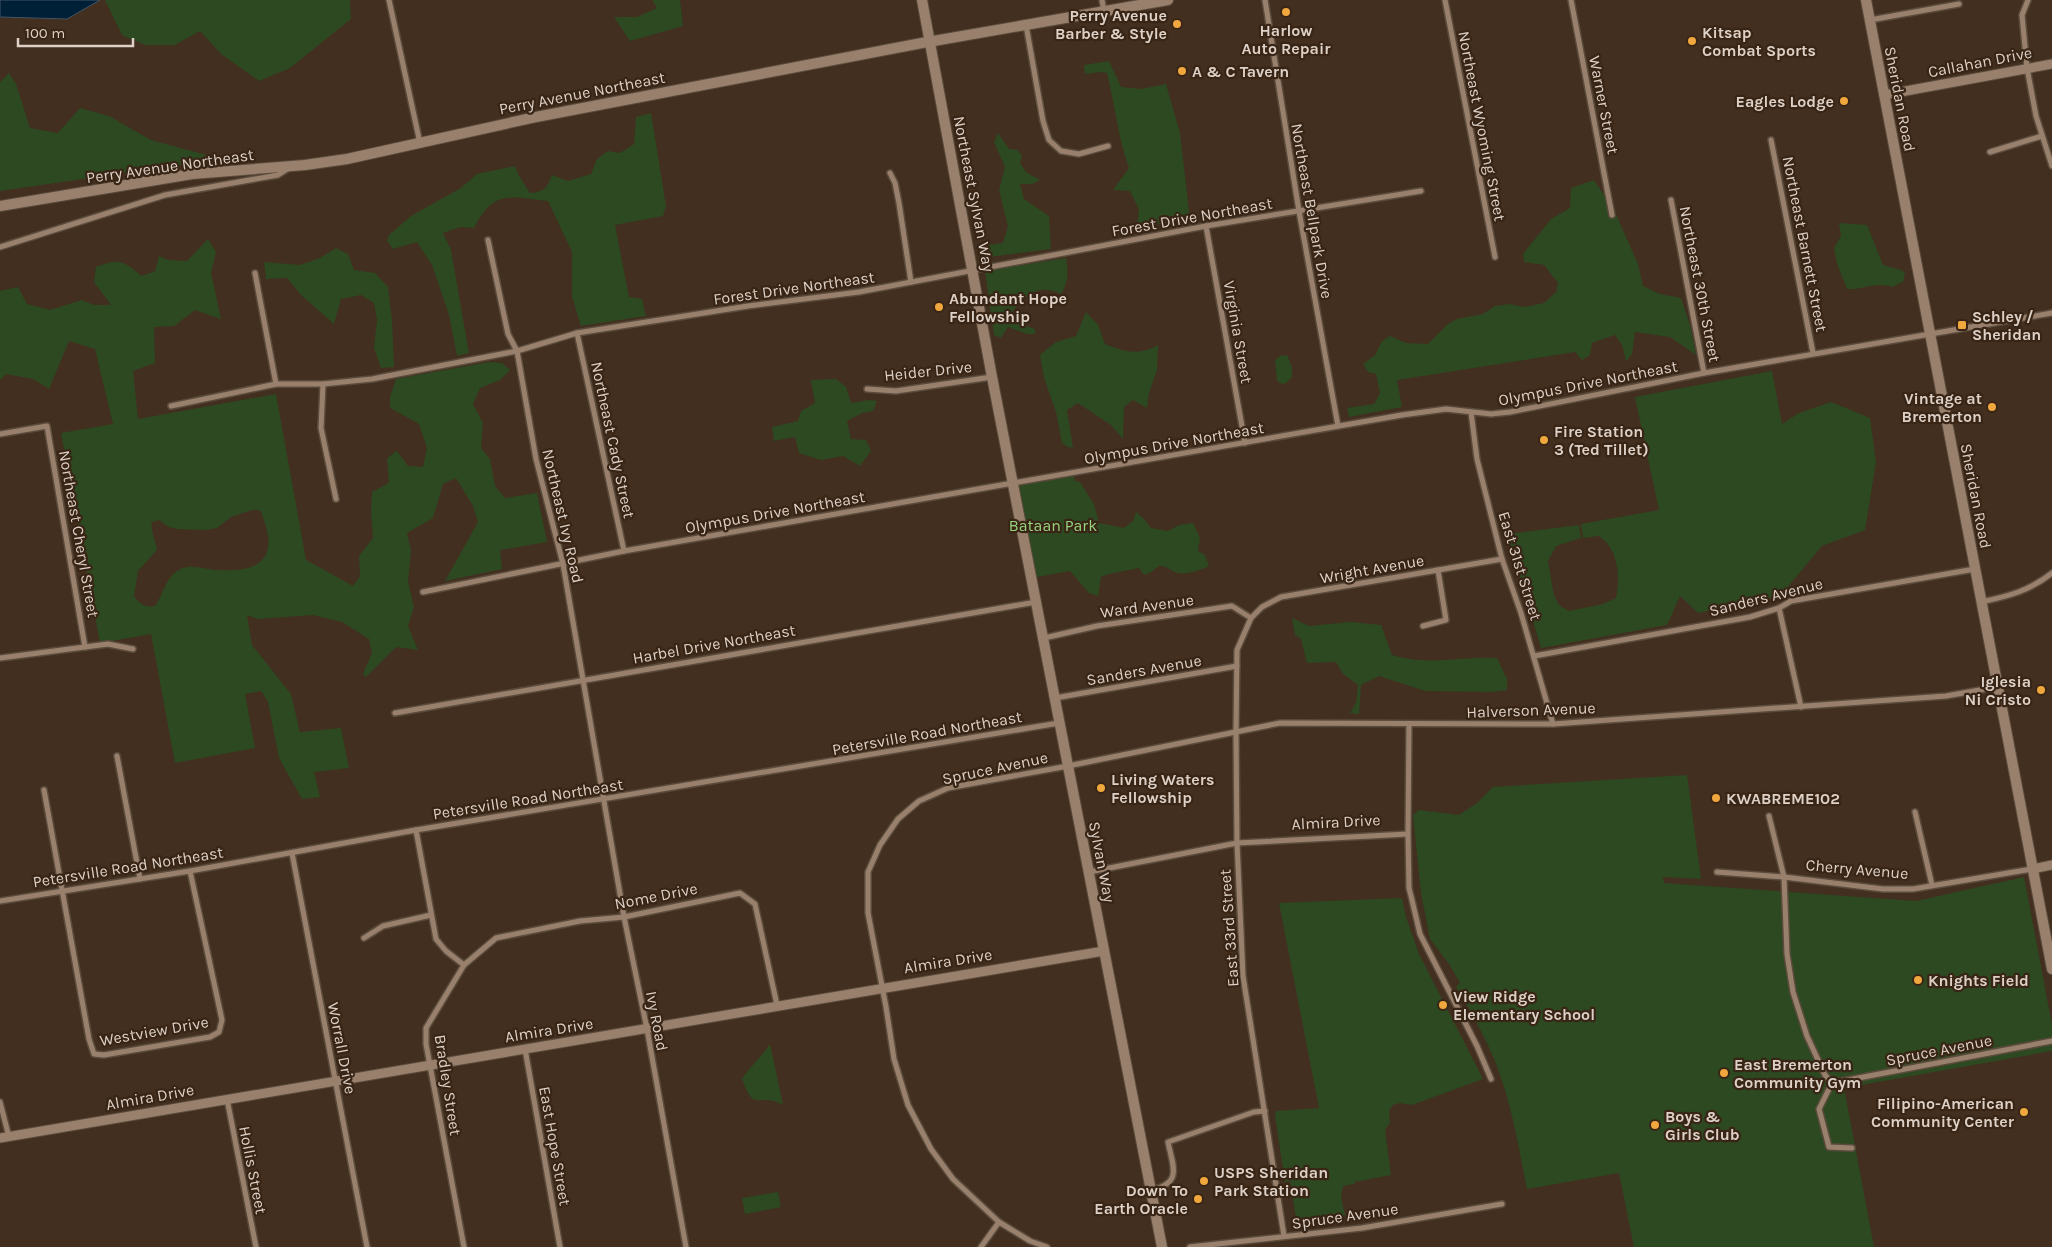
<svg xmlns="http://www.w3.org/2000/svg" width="2052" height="1247" viewBox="0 0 2052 1247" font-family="Karla,sans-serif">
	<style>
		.green { fill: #2c4921; fill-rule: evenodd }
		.water { fill: #002038; stroke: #425563 }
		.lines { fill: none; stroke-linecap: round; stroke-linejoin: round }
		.minor-casing { stroke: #5b4b3c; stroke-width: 8 }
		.tertiary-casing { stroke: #5b4b3c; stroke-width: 11 }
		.secondary-casing { stroke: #5b4b3c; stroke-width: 12 }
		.minor { stroke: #98806d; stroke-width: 5 }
		.tertiary { stroke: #98806d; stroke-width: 9 }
		.secondary { stroke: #98806d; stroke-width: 10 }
		.poi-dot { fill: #efa73e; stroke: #392515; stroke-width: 2 }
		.labels { text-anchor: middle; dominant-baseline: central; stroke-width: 4.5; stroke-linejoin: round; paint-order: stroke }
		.poi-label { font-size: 16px; font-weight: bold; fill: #ddd0c6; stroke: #392515; text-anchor: start }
		.street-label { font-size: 16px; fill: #ddd0c6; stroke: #392515 }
		.park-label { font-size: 16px; fill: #96d37e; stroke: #392515 }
	</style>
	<rect width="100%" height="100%" fill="#432f1f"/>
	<!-- green -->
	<g class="green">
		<polygon points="105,0 350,0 351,19 290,68 259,81 221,54 200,31 175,45 145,45 122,35"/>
		<polygon points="652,0 680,0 683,26 630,41 614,17 637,17 657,8"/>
		<path d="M1109 61 1121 87 1141 89 1166 84 1180 133 1190 220 1137 226 1139 209 1130 191 1113 190 1129 168C1118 138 1115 105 1107 73L1101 72 1085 74 1084 65Z"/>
		<polygon points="9,73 16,84 30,128 58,133 80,108 109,116 151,140 221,159 0,191 0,82"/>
		<path d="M651 113 666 206 663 216 615 225 629 297 642 299 646 316 581 326 572 297V252L548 201C509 197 495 189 474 228L460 227 443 233 451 250 469 353 457 356 449 315 432 265 417 242 393 249 387 241 389 235 411 216 461 188 477 174 515 166 519 176 530 193C544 192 547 188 552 175L568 181 591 174 597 159 608 151 620 153 634 144 636 117Z"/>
		<polygon points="998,133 1009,149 1018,150 1022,156 1020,163 1026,172 1040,180 1032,184 1020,184 1024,199 1049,216 1051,249 989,257 978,255 980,246 1003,243 1008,226 999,190 1005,167 994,142"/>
		<polygon points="1594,180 1614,210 1638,264 1643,286 1660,294 1681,298 1690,325 1696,355 1670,337 1635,332 1632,354 1626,361 1622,345 1615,335 1592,343 1590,355 1582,360 1575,352 1397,380 1402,407 1349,417 1347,408 1374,404 1380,393 1376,374 1368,372 1363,364 1375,355 1382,341 1390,336 1406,343 1428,344 1448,324 1457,319 1483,314 1495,306 1510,304 1524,307 1544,303 1556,292 1558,283 1544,265 1524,262 1523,254 1551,219 1570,208 1571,188"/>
		<path d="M1839 223 1867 225 1883 265 1901 270 1905 273 1903 282 1892 287C1875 281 1864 290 1847 289L1837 264 1834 248 1841 236Z"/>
		<path d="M208 239 216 252 211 273 221 319 195 310 174 326 154 327 155 363 133 371 138 419 276 394 306 560 353 586 360 576 359 556 373 538 371 511 372 492 389 483 387 458 397 451 408 466 423 467 427 448 419 424 390 408V397L396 379 489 362 502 363 510 370 500 380 480 388 473 404 483 423 481 448 490 459 495 486 505 498 537 493 547 542 500 550 502 569 445 581 478 522 473 506 456 478 443 484 433 518 407 533 411 550 408 582 414 607 408 626 418 650 396 647 366 677 363 674 372 653 369 639 342 622 313 615 258 619 247 615 252 645 291 694 300 732 341 728 349 768 314 772 320 797 302 799 279 758 268 702 261 691 245 694 255 748 175 763 151 634 100 643 61 433 113 424 95 349 69 341 49 389 33 379 6 374 0 380V291L18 287 27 304 50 310 82 300 94 305H111L94 282 96 267C120 258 122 260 142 276L155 271 159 256 168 260 187 261ZM252 510H260C279 554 266 573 218 570 205 570 189 562 177 571 165 579 163 595 155 606 144 608 140 604 134 596L138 571 157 550C156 542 150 529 152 522L159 520 169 527 177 529 205 530 217 528 231 517Z"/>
		<polygon points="336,248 348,254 354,270 375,273 388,287 392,320 394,367 381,368 374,348 377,320 374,303 361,295 341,299 334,324 301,295 287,278 266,279 264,262 300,265 320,258"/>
		<path d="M1066 258C1068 272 1069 281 1061 294 1035 282 1025 298 1009 315L1011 321 1035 329V334H1027L1008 327 1001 338 994 335 985 271Z"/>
		<path d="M1086 312 1098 325 1105 344C1124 352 1140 356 1158 345L1157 370 1149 393 1147 408 1133 400 1124 407 1123 439 1111 425 1078 403 1067 410 1073 448 1068 447 1062 443 1056 412 1044 378 1040 355 1056 342 1076 336Z"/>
		<polygon points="1287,355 1292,367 1292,377 1286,383 1282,384 1277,381 1275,360 1280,356"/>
		<path d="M1772 371 1782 424 1799 413 1831 402 1870 418 1876 462 1865 530 1822 546 1780 596 1698 613 1680 596 1667 625 1541 648 1507 534 1579 525 1581 538 1556 546 1548 561 1554 596 1560 606 1569 611 1603 604 1616 598C1620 576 1619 550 1599 536L1583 538 1581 524 1659 510 1635 397Z"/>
		<polygon points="836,379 846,387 851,403 869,400 877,401 873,411 862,413 847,421 851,439 866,440 871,451 860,466 843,456 821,460 799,453 795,437 774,441 772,427 798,421 801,411 815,403 811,380"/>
		<path d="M1073 473 1075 481 1080 482 1094 504 1099 523 1124 528 1133 521 1136 512 1143 518 1151 528 1168 531 1179 525 1193 523 1200 538 1198 551 1205 555 1209 566C1201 570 1187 575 1178 573 1170 571 1169 566 1159 566L1151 572 1144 575 1139 568 1109 574 1101 577 1098 596 1089 593 1070 571 1032 578 1013 482Z"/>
		<path d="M1292 618 1309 626 1350 622 1381 625 1392 655C1430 666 1459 656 1497 658L1507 679V690L1491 692 1425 691 1379 676 1361 685 1359 714 1350 713 1356 703 1358 685 1343 674 1336 662 1307 663 1301 639 1295 635Z"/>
		<path d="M1687 775 1701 879 1663 877 1664 883 1916 901 2024 877 2052 1025V1051L1844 1088 1874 1247H1634L1619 1173 1527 1189C1519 1149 1512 1107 1498 1069 1487 1040 1472 1013 1456 987L1460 983 1449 964 1430 939 1421 893 1413 815 1419 810 1459 815 1477 803 1493 787Z"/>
		<polygon points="1402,898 1406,917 1419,954 1483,1079 1412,1105 1400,1103 1393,1105 1389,1111 1390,1123 1385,1130 1391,1175 1355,1182 1354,1184 1343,1186 1341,1196 1345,1216 1297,1224 1290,1181 1285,1182 1275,1116 1276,1111 1319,1108 1279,903"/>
		<path d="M770 1044 783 1105C758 1091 755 1115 742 1079 750 1066 762 1057 770 1044Z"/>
		<polygon points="778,1192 781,1207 745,1214 742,1198"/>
	</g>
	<!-- water -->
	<polygon class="water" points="0,0 100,0 67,19 0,17"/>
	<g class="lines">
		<!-- minor casing -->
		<g class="minor-casing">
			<g id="minor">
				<polyline points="389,0 420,143"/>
				<polyline points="1102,0 1104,11"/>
				<polyline points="1265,0 1299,211 1338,426"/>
				<polyline points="1445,0 1495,257"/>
				<polyline points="1571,0 1612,215"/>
				<polyline points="2028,0 2022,15 2027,68 2036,116 2052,166"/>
				<polyline points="1870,20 1959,4"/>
				<polyline points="1026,25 1043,121 1049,140 1061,151 1079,154 1108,146"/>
				<polyline points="1771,140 1813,353"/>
				<polyline points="1990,152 2042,136"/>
				<polyline points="890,173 895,183 899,203 911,282"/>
				<polyline points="1671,200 1704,373"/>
				<polyline points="1206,226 1245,443"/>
				<polyline points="488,240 508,334 517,351 536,459 563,564 624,917 647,1029 686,1247"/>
				<polyline points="0,247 165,195 278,175 289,168"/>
				<polyline points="255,273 276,384"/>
				<polyline points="577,333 624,551"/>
				<polyline points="323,384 321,428 336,499"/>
				<polyline points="867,389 896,391 992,377"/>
				<polyline points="171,406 276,384 323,384 372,379 517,351 577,333 748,306 859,292 1206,226 1421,191"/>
				<polyline points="1471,412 1477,459 1502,559 1521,613 1553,724"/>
				<polyline points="0,434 47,426 85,647"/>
				<polyline points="423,592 624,551 1402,415 1446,409 1491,414 1510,412 1704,373 2052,313"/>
				<path d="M1981 602C2009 596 2029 591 2052 573"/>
				<polyline points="1779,608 1801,707"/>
				<polyline points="1423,626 1446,620 1438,570"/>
				<polyline points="1044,638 1097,626 1232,606 1251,618"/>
				<polyline points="1534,656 1750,617 1779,608 1791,601 1975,569"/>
				<polyline points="0,658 108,644 133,649"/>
				<polyline points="1055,698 1237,666"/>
				<polyline points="395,713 1036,602"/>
				<polyline points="1409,725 1408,834 1409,888 1412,900 1420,934 1477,1046 1491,1079"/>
				<polyline points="117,756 140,879"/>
				<polyline points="44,790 89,1039 94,1054 104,1055 210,1037 219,1032 222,1020 190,871"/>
				<polyline points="1915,812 1932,885"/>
				<polyline points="1769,816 1784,877 1787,954 1793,992 1807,1036 1825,1075 1832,1083"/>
				<polyline points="416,830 436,939 446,951 464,965"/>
				<polyline points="292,853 367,1247"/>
				<polyline points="1089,872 1237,843 1408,834"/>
				<polyline points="1717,872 1784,877 1883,889 1913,889 2032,869"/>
				<polyline points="0,901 190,871 416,830 1059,723"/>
				<polyline points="364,938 383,926 431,915"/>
				<polyline points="525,1049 560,1247"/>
				<polyline points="227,1099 256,1247"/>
				<polyline points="0,1102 9,1137"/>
				<polyline points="1852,1148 1829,1147 1819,1109 1832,1083 2052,1041"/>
				<path d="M1151 1190C1183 1183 1173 1167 1168 1142L1254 1112 1265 1111"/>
				<polyline points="1284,1236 1243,976 1237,843 1236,732 1237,650 1251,618 1262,607 1281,597 1502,559"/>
				<polyline points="464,1247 426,1044 426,1028 464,965 496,938 580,921 624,917 740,893 755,904 777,1005"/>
				<polyline points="981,1247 999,1222"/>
				<polyline points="1047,1247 1030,1241 999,1222 953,1179 931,1149 908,1105 894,1059 886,1007 868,913 868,872 880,845 898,819 919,801 948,788 1068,766 1280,723 1553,724 1946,696 1997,687"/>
				<polyline points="1190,1247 1362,1228 1502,1204"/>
			</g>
		</g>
		<!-- tertiary casing -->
		<g class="tertiary-casing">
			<g id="tertiary">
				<polyline points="1884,95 2052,64"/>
				<polyline points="2032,869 2052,865"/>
				<polyline points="0,1138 1104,951"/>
			</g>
		</g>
		<!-- secondary casing -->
		<g class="secondary-casing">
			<g id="secondary">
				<polyline points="922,0 992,377 1162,1247"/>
				<polyline points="1866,0 2052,969"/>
				<polyline points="0,206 192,174 305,165 347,159 536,117 922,43 1168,0"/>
			</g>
		</g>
		<!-- minor -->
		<use href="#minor" class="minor"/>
		<!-- tertiary -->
		<use href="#tertiary" class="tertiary"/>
		<!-- secondary -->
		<use href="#secondary" class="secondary"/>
	</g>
	<!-- markers -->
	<g class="poi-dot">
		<circle cx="1286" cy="12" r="5"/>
		<circle cx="1177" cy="24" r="5"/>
		<circle cx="1692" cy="41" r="5"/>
		<circle cx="1182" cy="71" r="5"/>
		<circle cx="1844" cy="101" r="5"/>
		<circle cx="939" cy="307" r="5"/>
		<rect x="1957" y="320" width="10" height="10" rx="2.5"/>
		<circle cx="1992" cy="407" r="5"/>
		<circle cx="1544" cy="440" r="5"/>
		<circle cx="2041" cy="690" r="5"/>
		<circle cx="1101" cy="788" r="5"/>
		<circle cx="1716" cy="798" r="5"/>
		<circle cx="1918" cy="980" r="5"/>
		<circle cx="1443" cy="1005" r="5"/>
		<circle cx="1724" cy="1073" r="5"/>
		<circle cx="2024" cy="1112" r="5"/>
		<circle cx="1655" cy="1125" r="5"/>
		<circle cx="1204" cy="1181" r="5"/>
		<circle cx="1198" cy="1199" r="5"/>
	</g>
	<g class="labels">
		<!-- poi labels -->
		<g class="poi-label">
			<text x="1167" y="15" text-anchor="end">Perry Avenue<tspan x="1167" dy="18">Barber &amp; Style</tspan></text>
			<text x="1286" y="30" text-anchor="middle">Harlow<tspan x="1286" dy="18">Auto Repair</tspan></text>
			<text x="1702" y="32">Kitsap<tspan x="1702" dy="18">Combat Sports</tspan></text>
			<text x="1192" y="71">A &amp; C Tavern</text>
			<text x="1834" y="101" text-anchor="end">Eagles Lodge</text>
			<text x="949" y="298">Abundant Hope<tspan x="949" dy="18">Fellowship</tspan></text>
			<text x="1972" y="316">Schley /<tspan x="1972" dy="18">Sheridan</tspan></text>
			<text x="1982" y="398" text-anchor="end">Vintage at<tspan x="1982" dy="18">Bremerton</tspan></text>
			<text x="1554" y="431">Fire Station<tspan x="1554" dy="18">3 (Ted Tillet)</tspan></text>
			<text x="2031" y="681" text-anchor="end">Iglesia<tspan x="2031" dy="18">Ni Cristo</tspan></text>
			<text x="1111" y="779">Living Waters<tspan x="1111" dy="18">Fellowship</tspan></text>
			<text x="1726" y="798">KWABREME102</text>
			<text x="1928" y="980">Knights Field</text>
			<text x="1453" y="996">View Ridge<tspan x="1453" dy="18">Elementary School</tspan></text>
			<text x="1734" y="1064">East Bremerton<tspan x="1734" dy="18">Community Gym</tspan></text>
			<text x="2014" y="1103" text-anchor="end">Filipino-American<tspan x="2014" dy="18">Community Center</tspan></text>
			<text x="1665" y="1116">Boys &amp;<tspan x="1665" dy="18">Girls Club</tspan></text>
			<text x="1214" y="1172">USPS Sheridan<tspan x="1214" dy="18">Park Station</tspan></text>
			<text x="1188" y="1190" text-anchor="end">Down To<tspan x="1188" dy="18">Earth Oracle</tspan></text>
		</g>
		<!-- street labels -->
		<g class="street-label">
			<text transform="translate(1980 62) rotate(-11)">Callahan Drive</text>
			<text transform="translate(582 93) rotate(-11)">Perry Avenue Northeast</text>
			<text transform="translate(1900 99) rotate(79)">Sheridan Road</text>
			<text transform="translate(1604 105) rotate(79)">Warner Street</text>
			<text transform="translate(1482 126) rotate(79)">Northeast Wyoming Street</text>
			<text transform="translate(170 166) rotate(-8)">Perry Avenue Northeast</text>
			<text transform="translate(974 194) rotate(79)">Northeast Sylvan Way</text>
			<text transform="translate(1312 211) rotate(80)">Northeast Bellpark Drive</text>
			<text transform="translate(1192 217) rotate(-10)">Forest Drive Northeast</text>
			<text transform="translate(1805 244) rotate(79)">Northeast Barnett Street</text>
			<text transform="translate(1700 284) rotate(79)">Northeast 30th Street</text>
			<text transform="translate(794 288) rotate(-8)">Forest Drive Northeast</text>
			<text transform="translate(1238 332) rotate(80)">Virginia Street</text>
			<text transform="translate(928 371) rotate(-6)">Heider Drive</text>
			<text transform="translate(1588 383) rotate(-11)">Olympus Drive Northeast</text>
			<text transform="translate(613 440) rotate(78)">Northeast Cady Street</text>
			<text transform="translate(1174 443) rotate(-10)">Olympus Drive Northeast</text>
			<text transform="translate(1976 496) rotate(79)">Sheridan Road</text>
			<text transform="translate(775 512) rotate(-10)">Olympus Drive Northeast</text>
			<text transform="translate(563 516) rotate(77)">Northeast Ivy Road</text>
			<text transform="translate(79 534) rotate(80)">Northeast Cheryl Street</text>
			<text transform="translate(1520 566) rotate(73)">East 31st Street</text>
			<text transform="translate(1372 569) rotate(-10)">Wright Avenue</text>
			<text transform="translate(1766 597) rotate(-14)">Sanders Avenue</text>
			<text transform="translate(1147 606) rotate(-8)">Ward Avenue</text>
			<text transform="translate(714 644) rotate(-10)">Harbel Drive Northeast</text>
			<text transform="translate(1144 670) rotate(-10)">Sanders Avenue</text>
			<text transform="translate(1531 710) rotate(-2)">Halverson Avenue</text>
			<text transform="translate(927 733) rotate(-10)">Petersville Road Northeast</text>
			<text transform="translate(995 768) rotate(-12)">Spruce Avenue</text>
			<text transform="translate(528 799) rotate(-9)">Petersville Road Northeast</text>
			<text transform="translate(1336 822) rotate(-3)">Almira Drive</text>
			<text transform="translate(1102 862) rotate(79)">Sylvan Way</text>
			<text transform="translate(128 867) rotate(-9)">Petersville Road Northeast</text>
			<text transform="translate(1857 869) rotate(5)">Cherry Avenue</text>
			<text transform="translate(656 896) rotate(-11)">Nome Drive</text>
			<text transform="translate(1229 928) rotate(-94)">East 33rd Street</text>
			<text transform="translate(948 961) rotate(-9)">Almira Drive</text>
			<text transform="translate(657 1021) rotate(79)">Ivy Road</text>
			<text transform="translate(549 1030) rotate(-9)">Almira Drive</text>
			<text transform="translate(154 1031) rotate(-10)">Westview Drive</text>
			<text transform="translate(342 1048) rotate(79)">Worrall Drive</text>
			<text transform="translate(1939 1050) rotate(-11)">Spruce Avenue</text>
			<text transform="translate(448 1085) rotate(81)">Bradley Street</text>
			<text transform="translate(150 1097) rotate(-10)">Almira Drive</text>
			<text transform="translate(555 1146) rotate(80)">East Hope Street</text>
			<text transform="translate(253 1170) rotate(79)">Hollis Street</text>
			<text transform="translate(1345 1216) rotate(-8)">Spruce Avenue</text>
		</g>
		<!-- park labels -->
		<g class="park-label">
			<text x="1053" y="525">Bataan Park</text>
		</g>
	</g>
	<!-- scale -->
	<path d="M18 38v8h115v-8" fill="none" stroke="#ddd0c6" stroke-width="2.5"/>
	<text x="25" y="38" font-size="15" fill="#ddd0c6" stroke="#392515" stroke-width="4" paint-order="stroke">100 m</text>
</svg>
